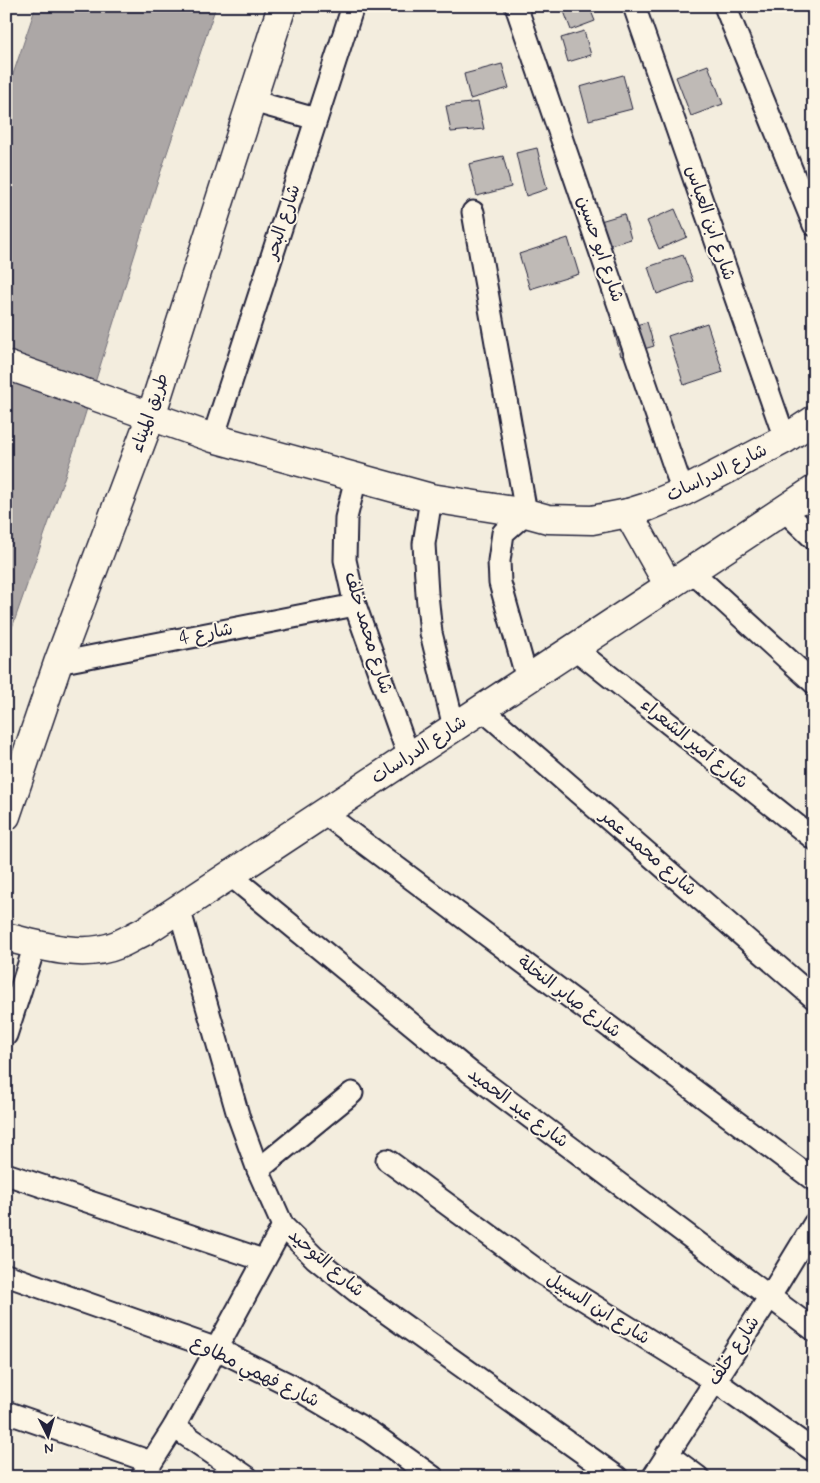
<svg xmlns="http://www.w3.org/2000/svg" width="820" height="1483" viewBox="0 0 820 1483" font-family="Mynerve,'Playpen Sans Arabic',sans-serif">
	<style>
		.water { fill: #aca7a6; stroke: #75727b }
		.building { fill: #bfbab6; stroke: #22223b }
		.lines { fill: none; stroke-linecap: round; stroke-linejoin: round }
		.street-casing { stroke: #22223b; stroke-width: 25 }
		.secondary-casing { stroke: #22223b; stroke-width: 31 }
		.street { stroke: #fcf5e5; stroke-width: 21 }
		.secondary { stroke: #fcf5e5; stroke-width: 28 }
		.labels { text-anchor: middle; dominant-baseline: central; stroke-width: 4; stroke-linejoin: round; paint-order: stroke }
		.street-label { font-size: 18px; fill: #22223b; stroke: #fcf5e5 }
	</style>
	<rect width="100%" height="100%" fill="#f3edde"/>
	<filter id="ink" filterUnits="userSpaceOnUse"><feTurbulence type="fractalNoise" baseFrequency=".02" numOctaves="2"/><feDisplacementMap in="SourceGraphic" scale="10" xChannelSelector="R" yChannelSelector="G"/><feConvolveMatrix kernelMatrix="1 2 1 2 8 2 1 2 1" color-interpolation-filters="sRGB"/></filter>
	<g filter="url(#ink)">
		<!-- water -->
		<polygon class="water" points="36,6 216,6 156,186 75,447 6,645 6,95"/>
		<!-- building -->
		<g class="building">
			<polygon points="562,6 589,6 595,21 571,30"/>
			<polygon points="584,31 591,55 568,62 561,38"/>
			<polygon points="502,64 509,88 470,99 464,74"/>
			<polygon points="708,65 723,104 691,116 676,77"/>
			<polygon points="623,75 632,109 589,120 580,87"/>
			<polygon points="478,102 484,129 451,132 446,106"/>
			<polygon points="537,148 547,189 526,196 516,153"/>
			<polygon points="503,156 511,187 477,196 469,164"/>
			<polygon points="675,209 687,237 659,249 647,221"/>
			<polygon points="624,214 631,239 604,247 597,222"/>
			<polygon points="568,238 579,274 530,289 519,254"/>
			<polygon points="683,255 693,281 657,294 648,267"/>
			<polygon points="647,322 654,346 621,356 614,331"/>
			<polygon points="707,323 723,372 684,385 668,336"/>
		</g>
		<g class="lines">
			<!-- street casing -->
			<g class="street-casing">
				<g id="street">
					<polyline points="516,6 683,492"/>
					<polyline points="634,6 785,439"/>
					<polyline points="725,6 814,225"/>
					<polyline points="252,101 316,119"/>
					<polyline points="473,212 526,513 503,533 499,561 500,583 527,679"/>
					<polyline points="213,438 353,6"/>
					<polyline points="356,478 346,518 345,560 355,605 409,757"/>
					<polyline points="431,498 424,544 427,594 431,633 454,727"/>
					<polyline points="784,510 814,539"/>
					<polyline points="691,571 814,683"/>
					<polyline points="574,648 814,839"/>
					<polyline points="58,663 355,605"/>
					<polyline points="482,709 814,998"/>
					<polyline points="324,813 814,1180"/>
					<polyline points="230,875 470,1072 814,1330"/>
					<polyline points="179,908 238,1115 258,1170 283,1226 315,1258 356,1291 617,1477"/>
					<polyline points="6,1035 35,945"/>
					<polyline points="387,1160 541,1273 715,1381 814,1451"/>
					<polyline points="258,1170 352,1093"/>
					<polyline points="6,1174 263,1260"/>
					<polyline points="6,1275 217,1349 292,1386 370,1432 433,1477"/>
					<polyline points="6,1412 151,1462"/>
					<polyline points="174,1427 247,1477"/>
					<polyline points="667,1454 698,1477"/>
					<polyline points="142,1477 174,1427 283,1226"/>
					<polyline points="653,1477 769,1298 814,1224"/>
				</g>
			</g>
			<!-- secondary casing -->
			<g class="secondary-casing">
				<g id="secondary">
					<polyline points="6,365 213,438 431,498 526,513 548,519 592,520 628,513 647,507 683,492 747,459 785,439 814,420"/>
					<polyline points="628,513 669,586"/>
					<polyline points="6,816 58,663 151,416 282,6"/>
					<path d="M6 937C41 946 83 959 117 945 127 941 136 935 145 931L814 490"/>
				</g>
			</g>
			<!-- street -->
			<use href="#street" class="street"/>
			<!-- secondary -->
			<use href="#secondary" class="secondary"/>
		</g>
	</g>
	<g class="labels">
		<!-- street labels -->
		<g class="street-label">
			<text transform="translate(283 222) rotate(-72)">شارع البحر</text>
			<text transform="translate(710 223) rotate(71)">شارع ابن العباس</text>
			<text transform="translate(600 249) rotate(71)">شارع ابو حسين</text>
			<text transform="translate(150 413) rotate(-71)">طريق الميناء</text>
			<text transform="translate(717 473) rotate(-26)">شارع الدراسات</text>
			<text transform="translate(368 633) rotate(73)">شارع محمد خلف</text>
			<text transform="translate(206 634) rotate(-11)">شارع 4</text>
			<text transform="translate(694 744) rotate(39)">شارع أمير الشعراء</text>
			<text transform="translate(419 750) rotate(-33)">شارع الدراسات</text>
			<text transform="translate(648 853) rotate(41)">شارع محمد عمر</text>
			<text transform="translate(569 997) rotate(37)">شارع صابر النخلة</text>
			<text transform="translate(518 1108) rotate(37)">شارع عبد الحميد</text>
			<text transform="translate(326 1263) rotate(41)">شارع التوحيد</text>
			<text transform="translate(598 1309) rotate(32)">شارع ابن السبيل</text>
			<text transform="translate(734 1351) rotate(-57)">شارع خلف</text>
			<text transform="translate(255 1372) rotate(26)">شارع فهمي مطاوع</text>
		</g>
	</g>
	<!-- margin -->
	<rect width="820" height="1483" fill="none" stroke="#fcf5e5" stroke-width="25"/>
	<rect x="12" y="12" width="795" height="1458" fill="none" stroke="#22223b" stroke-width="2" filter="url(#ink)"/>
	<!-- north arrow -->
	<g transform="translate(48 1436) rotate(175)" stroke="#fcf5e5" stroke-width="4" paint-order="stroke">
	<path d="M0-4L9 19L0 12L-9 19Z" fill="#22223b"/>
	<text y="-8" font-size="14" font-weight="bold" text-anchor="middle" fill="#22223b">N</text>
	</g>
</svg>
